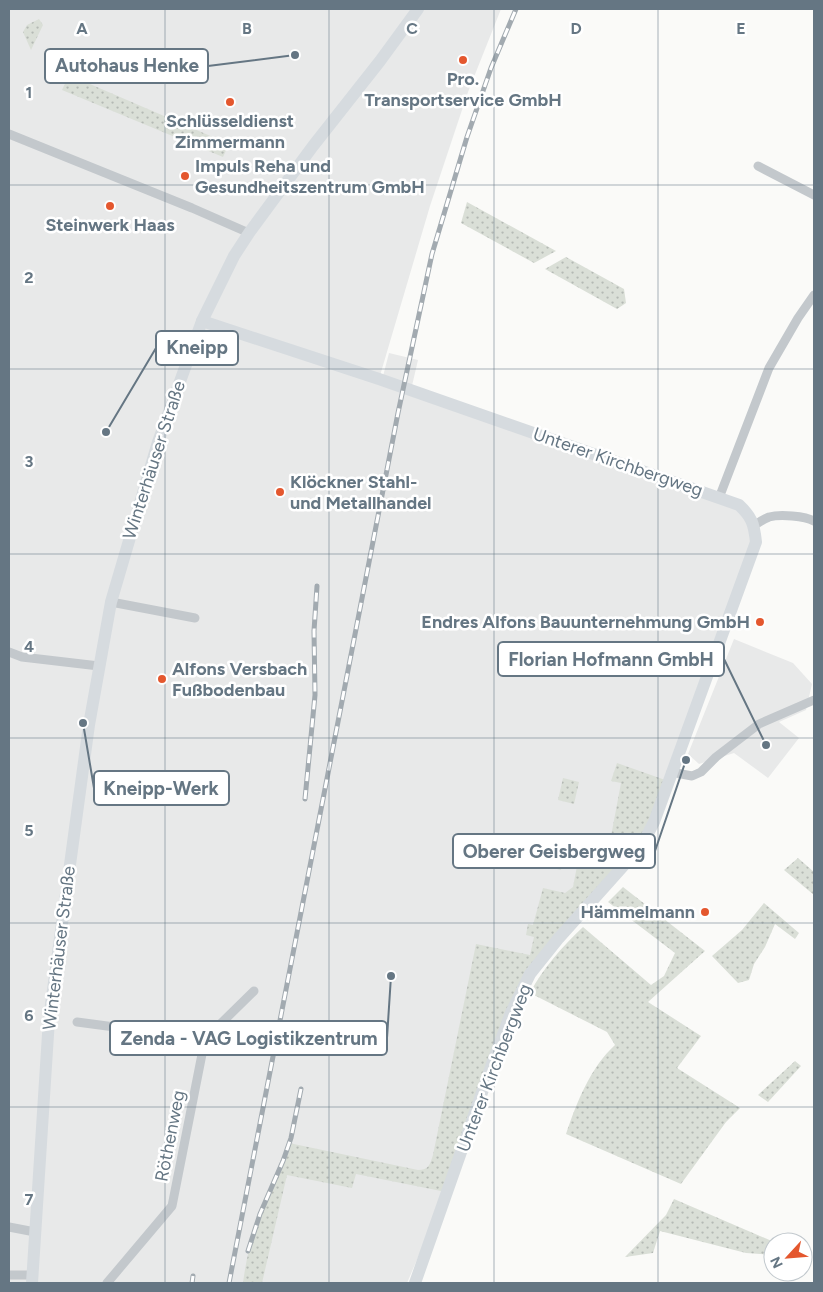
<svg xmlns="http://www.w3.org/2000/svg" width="823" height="1292" viewBox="0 0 823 1292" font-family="Figtree,sans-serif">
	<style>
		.built { fill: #e8e9e9 }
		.grass { fill: url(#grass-dots) }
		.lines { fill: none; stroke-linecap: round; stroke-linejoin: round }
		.street { stroke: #c3c8cc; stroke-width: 9 }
		.secondary { stroke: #d6dbdf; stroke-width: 12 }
		.rail-casing { stroke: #a2aab0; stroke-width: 5 }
		.rail { stroke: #fff; stroke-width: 3; stroke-dasharray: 9; stroke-linecap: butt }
		.grid { fill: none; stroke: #657683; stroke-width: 1; stroke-opacity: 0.55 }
		.poi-dot { fill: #e4572e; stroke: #fff; stroke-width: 2 }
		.labels { text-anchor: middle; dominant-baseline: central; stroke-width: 5; stroke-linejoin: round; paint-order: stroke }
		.poi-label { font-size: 18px; font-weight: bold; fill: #657683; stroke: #fff }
		.street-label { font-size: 18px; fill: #657683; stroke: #fff }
		.grid-label { font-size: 16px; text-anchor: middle; font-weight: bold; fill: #657683; stroke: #fff; stroke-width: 5; stroke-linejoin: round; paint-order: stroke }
		.leader { fill: none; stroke: #657683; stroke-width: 2 }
		.callout-dot { fill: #657683; stroke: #fff; stroke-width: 2 }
		.callout { fill: #fff; stroke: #657683; stroke-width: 2 }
		.callout-label { font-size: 19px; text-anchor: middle; font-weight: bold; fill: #657683 }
	</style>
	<defs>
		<pattern id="grass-dots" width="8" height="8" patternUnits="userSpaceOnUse" patternTransform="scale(1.25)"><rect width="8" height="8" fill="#dadfd7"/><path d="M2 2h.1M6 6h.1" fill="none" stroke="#b4b9b4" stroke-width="1.8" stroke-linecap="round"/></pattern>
	</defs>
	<rect width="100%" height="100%" fill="#fafaf8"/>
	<!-- built -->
	<g class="built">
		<polygon points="9,9 501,9 468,92 430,206 379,379 382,380 389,353 418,360 411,390 739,505 756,542 654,822 530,974 446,1192 407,1283 9,1283"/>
		<polygon points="734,639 793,663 812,684 806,710 779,722 799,738 768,778 734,753 699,764 688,754"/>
	</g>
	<!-- grass -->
	<g class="grass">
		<polygon points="39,19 43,25 31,50 23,32 27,25"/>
		<polygon points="69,75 229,144 223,157 62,90"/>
		<polygon points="467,202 556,251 534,263 461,223"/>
		<polygon points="566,257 624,289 626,303 617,309 545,269"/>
		<path d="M617 763 668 781 654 822 530 974 446 1192 356 1174 352 1188 287 1175 262 1283H243C246 1260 251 1237 260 1215 269 1190 281 1168 289 1143L418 1170C429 1170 430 1164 433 1155L476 944 530 955 534 937 526 935 528 924 533 925 543 888 565 893 573 887 582 840 609 847 621 783 611 781Z"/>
		<polygon points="563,778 579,782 574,804 558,800"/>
		<polygon points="539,835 567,841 561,870 532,863"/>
		<polygon points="798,858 814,872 814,895 784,870"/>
		<path d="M623 887 705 951 648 1002 701 1036 677 1068 740 1108 726 1122 681 1184 566 1134C577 1102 590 1068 615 1045L607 1032 530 993C543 968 562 947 583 927L651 985 664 976 675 953 608 902Z"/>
		<polygon points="764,903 799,933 795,939 775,924 765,947 754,964 749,980 738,983 712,956 742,930"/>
		<polygon points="795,1061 801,1066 768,1102 758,1095"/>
		<polygon points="674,1199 774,1242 773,1255 746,1253 660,1231 653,1253 625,1257 666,1215"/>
	</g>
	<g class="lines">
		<!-- street -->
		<g class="street">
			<polyline points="9,134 192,208 249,233"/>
			<polyline points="758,166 814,195"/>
			<polyline points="719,498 769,368 798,318 814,295"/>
			<path d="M755 525C759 522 764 519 769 517 780 514 805 516 814 521"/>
			<polyline points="111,602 195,618"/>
			<polyline points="9,652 22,657 99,666"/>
			<polyline points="671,772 692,776 701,772 716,757 759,724 814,700"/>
			<polyline points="77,1022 205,1039"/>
			<polyline points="9,1227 35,1232"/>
			<polyline points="9,1275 33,1275"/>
			<polyline points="107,1283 172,1206 205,1039 254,991"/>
		</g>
		<!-- secondary -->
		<g class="secondary">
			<path d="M202 321 379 379 739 505C752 517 754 524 756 542L654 822 642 845 558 939 530 974 511 1013 492 1064 415 1283"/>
			<polyline points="32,1283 49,1019 89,725 111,602 158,442 202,321 234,256 249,233 313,146 380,61 418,9"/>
		</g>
		<!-- rail casing -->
		<g class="rail-casing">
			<g id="rail">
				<polyline points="305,799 315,695 314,631 317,586"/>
				<polyline points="248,1251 260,1214 283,1161 291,1138 301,1089"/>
				<polyline points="192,1283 193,1276"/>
				<polyline points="229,1283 398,413 432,254 467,137 491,68 516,9"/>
			</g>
		</g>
		<!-- rail -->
		<use href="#rail" class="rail"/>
	</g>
	<!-- grid -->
	<path class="grid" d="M165 9V1283M329 9V1283M494 9V1283M658 9V1283M9 185H814M9 369H814M9 554H814M9 738H814M9 923H814M9 1107H814"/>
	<!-- markers -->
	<g class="poi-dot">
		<circle cx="463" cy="60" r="5"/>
		<circle cx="230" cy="102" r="5"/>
		<circle cx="185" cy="176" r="5"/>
		<circle cx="110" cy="206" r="5"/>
		<circle cx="280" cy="492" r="5"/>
		<circle cx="760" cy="622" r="5"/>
		<circle cx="162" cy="679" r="5"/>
		<circle cx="705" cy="912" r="5"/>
	</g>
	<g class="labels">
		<!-- poi labels -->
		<g class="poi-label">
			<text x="463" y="79">Pro.<tspan x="463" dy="21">Transportservice GmbH</tspan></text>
			<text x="230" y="121">Schlüsseldienst<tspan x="230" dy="21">Zimmermann</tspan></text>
			<text x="195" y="166" text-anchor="start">Impuls Reha und<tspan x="195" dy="21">Gesundheitszentrum GmbH</tspan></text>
			<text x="110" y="225">Steinwerk Haas</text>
			<text x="290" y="482" text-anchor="start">Klöckner Stahl-<tspan x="290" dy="21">und Metallhandel</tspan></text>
			<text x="750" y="622" text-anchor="end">Endres Alfons Bauunternehmung GmbH</text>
			<text x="172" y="669" text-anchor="start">Alfons Versbach<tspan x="172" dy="21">Fußbodenbau</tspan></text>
			<text x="695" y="912" text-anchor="end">Hämmelmann</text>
		</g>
		<!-- street labels -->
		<g class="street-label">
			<text transform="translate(154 460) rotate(-72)">Winterhäuser Straße</text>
			<text transform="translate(618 462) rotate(19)">Unterer Kirchbergweg</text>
			<text transform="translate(59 948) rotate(-83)">Winterhäuser Straße</text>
			<text transform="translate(494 1068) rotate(-69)">Unterer Kirchbergweg</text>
			<text transform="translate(170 1136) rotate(-79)">Röthenweg</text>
		</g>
	</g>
	<g class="grid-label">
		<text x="82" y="34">A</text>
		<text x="247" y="34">B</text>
		<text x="412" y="34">C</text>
		<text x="576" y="34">D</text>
		<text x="741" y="34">E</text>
		<text x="29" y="98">1</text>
		<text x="29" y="283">2</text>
		<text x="29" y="467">3</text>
		<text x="29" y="652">4</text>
		<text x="29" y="836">5</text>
		<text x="29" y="1021">6</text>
		<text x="29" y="1205">7</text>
	</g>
	<!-- callouts -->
	<path class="leader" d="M295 55L208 66M106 432L156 348M766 745L724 659M83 723L94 788M686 760L655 851M391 976L387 1038"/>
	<g class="callout-dot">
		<circle cx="295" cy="55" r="5"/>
		<circle cx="106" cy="432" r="5"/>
		<circle cx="766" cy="745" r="5"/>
		<circle cx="83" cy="723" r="5"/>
		<circle cx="686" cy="760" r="5"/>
		<circle cx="391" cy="976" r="5"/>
	</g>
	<g class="callout">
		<rect x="45" y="49" width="163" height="34" rx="5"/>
		<rect x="156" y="331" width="82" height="34" rx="5"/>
		<rect x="498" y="642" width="226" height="34" rx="5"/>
		<rect x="94" y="771" width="135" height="34" rx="5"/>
		<rect x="453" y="834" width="202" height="34" rx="5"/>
		<rect x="110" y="1021" width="277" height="34" rx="5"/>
	</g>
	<g class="callout-label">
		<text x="127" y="72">Autohaus Henke</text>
		<text x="197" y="354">Kneipp</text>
		<text x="611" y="666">Florian Hofmann GmbH</text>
		<text x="161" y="795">Kneipp-Werk</text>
		<text x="554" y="858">Oberer Geisbergweg</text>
		<text x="249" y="1045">Zenda - VAG Logistikzentrum</text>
	</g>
	<!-- border -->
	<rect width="823" height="1292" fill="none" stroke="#657683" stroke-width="20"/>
	<!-- north arrow -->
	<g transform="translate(788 1257) rotate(244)"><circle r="24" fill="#ffffff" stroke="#c1c8cd"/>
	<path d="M0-4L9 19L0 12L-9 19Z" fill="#e4572e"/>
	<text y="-8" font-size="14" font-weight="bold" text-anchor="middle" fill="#657683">N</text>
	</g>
</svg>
